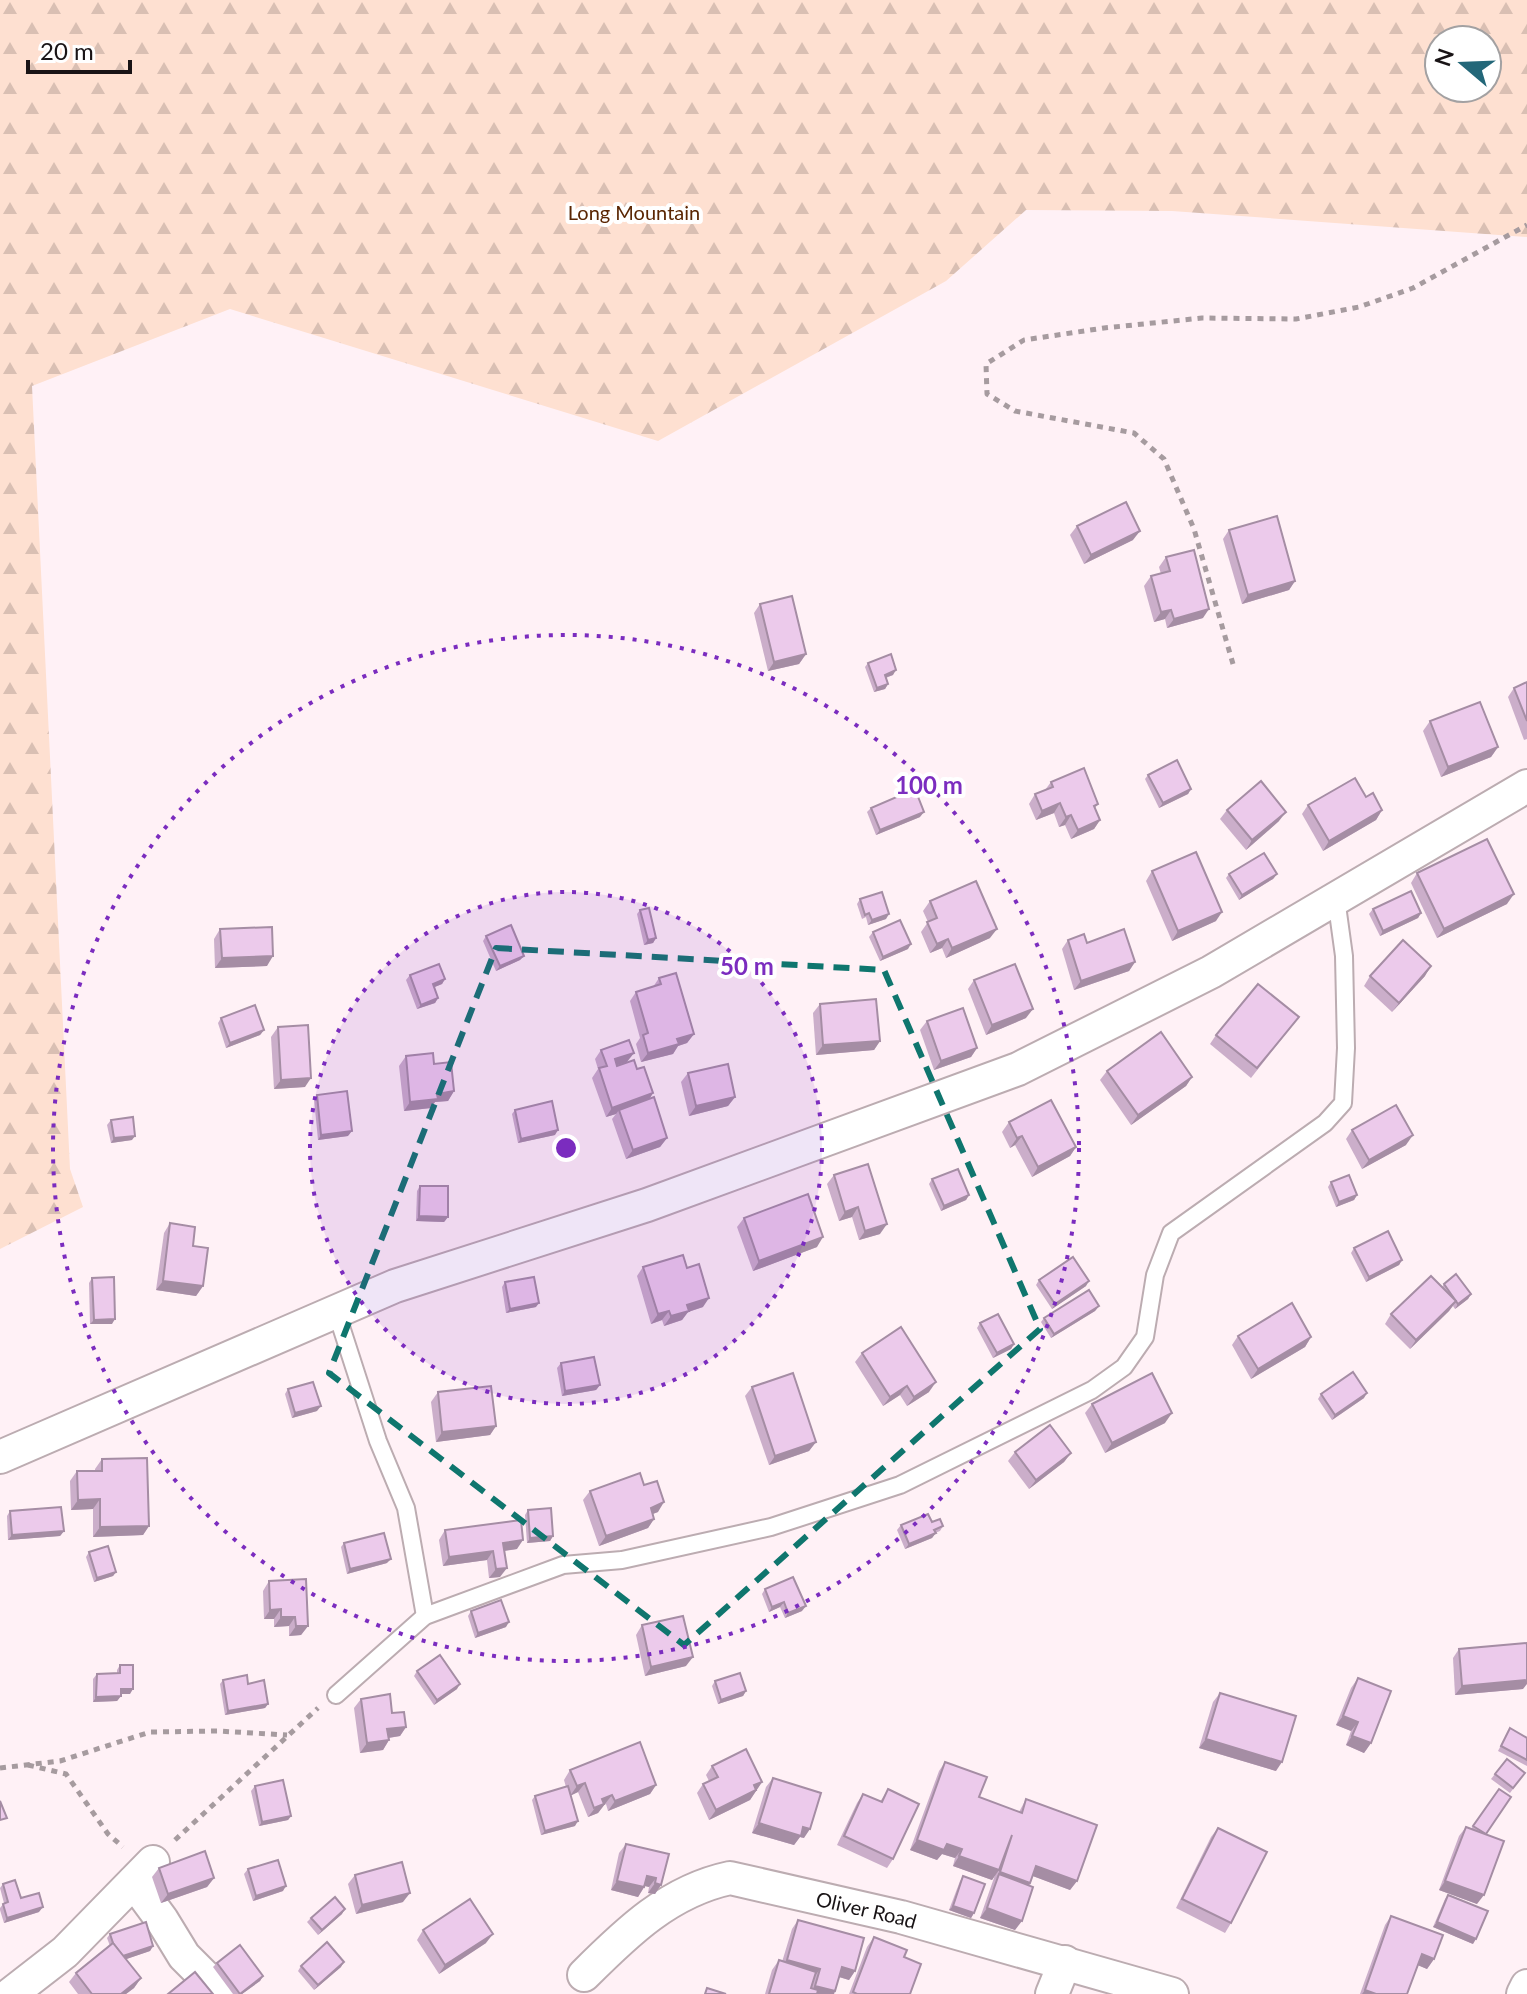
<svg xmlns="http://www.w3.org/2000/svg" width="1527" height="1994" viewBox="0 0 1527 1994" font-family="Lato,sans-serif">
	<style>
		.forest { fill: url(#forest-firs); fill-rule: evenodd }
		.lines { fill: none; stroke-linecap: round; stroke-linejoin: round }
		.service-casing { stroke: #bcacb1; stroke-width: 20 }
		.minor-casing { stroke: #bcacb1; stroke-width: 36 }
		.path { stroke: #a69b9f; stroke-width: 5; stroke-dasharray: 6 6; stroke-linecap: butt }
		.service { stroke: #fff; stroke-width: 16 }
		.minor { stroke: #fff; stroke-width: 32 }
		.wall { fill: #cbaeca }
		.shaded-wall { fill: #a58da4 }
		.building { fill: #eccaeb; stroke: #a58da4; stroke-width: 2 }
		.marked { fill: none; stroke: #0f766e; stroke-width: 6; stroke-dasharray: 16 10; stroke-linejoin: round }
		.ring { fill: none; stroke: #7b2cbf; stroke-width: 4; stroke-dasharray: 4 8 }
		.labels { text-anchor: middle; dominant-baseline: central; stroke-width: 8; stroke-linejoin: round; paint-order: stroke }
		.park-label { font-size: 20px; fill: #5a2603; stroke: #fff }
		.street-label { font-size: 20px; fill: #191416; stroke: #fff }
		.centre { fill: #7b2cbf; stroke: #fff; stroke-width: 4 }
		.ring-label { font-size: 24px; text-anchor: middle; font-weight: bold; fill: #7b2cbf; stroke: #fff; stroke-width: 8; stroke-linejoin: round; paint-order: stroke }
	</style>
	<defs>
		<pattern id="forest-firs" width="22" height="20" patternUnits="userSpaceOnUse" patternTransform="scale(2)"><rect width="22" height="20" fill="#fee0d1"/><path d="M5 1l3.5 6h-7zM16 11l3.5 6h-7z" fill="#d9bfb3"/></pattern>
	</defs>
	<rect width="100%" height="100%" fill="#fff1f6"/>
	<!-- forest -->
	<path class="forest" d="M0 0H1527V237L1172 211 1026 210 946 281 658 441 230 309 32 386 70 1169 83 1207 0 1249ZM1439 40H1487V88H1439Z"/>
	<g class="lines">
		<!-- service casing -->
		<g class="service-casing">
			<g id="service">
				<polyline points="336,1311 378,1441 406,1508 425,1616"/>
				<polyline points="336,1695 425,1616 563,1565 622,1560 771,1527 900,1485 1092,1390 1124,1367 1145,1337 1155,1275 1171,1233 1325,1123 1343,1103 1346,1048 1344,956 1336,898"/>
			</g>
		</g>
		<!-- minor casing -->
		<g class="minor-casing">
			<g id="minor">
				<polyline points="0,1457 395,1286 647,1205 1018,1069 1211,972 1527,786"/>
				<polyline points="134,1882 162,1920 184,1956 222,1994"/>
				<path id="s1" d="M584 1975C627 1932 669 1891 730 1878L901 1917 1172 1994"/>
				<polyline points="11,1994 65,1952 153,1862"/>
				<polyline points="1052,1994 1065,1962"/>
				<polyline points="1523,1994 1527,1986"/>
			</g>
		</g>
		<!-- path -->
		<g class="path">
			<polyline points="1233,664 1194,529 1164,459 1134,433 1015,411 987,394 986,364 1024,340 1104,328 1202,318 1296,319 1359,307 1413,288 1527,225"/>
			<polyline points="28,1765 66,1774 108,1834 123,1847"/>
			<polyline points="0,1768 60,1761 150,1732 218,1731 287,1735"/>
			<polyline points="175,1840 318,1708"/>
		</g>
		<!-- service -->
		<use href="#service" class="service"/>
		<!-- minor -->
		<use href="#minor" class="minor"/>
	</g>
	<!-- wall -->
	<g class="wall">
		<polygon points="1077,526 1133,540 1084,564 1070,535"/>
		<polygon points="1229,530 1295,581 1289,590 1242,604 1223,539"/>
		<polygon points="1166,557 1203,618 1167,628 1165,619 1154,622 1144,586 1151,576 1161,574 1159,567"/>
		<polygon points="760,604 806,654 799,664 768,671 754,613"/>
		<polygon points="868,663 893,675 886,678 888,684 885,689 874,692 865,667"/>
		<polygon points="1527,682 1527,739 1524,740 1508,697 1514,688"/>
		<polygon points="1430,721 1498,747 1491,757 1441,777 1423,731"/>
		<polygon points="1148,775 1191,789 1188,794 1159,808 1145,779"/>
		<polygon points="1051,782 1098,804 1095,808 1100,820 1094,829 1071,839 1065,825 1059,827 1054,813 1036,820 1029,804 1035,794 1045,790"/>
		<polygon points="1366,797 1382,810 1376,820 1323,851 1302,814 1308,805"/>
		<polygon points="871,808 920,817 876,835 867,812"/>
		<polygon points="1227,810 1279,821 1246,850 1220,819"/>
		<polygon points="1152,871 1216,921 1172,941 1146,881"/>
		<polygon points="1417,873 1507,904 1437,938 1411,883"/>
		<polygon points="1229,874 1277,874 1273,879 1239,900 1226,878"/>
		<polygon points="860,899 886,919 868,925 866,917 862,919 857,904"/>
		<polygon points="930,901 990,938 946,958 942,948 930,953 921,932 928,922 923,911"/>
		<polygon points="1373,909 1421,913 1418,918 1380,936 1369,914"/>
		<polygon points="640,910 656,938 653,943 644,945 637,914"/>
		<polygon points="220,929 267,966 215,968 214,939"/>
		<polygon points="873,932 908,949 880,961 869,937"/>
		<polygon points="486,936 524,956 520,960 496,971 483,941"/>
		<polygon points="1068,940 1087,943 1135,962 1129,971 1074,990 1062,949"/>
		<polygon points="410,975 445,979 442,984 434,987 438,998 435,1003 417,1009 406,980"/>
		<polygon points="1370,976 1425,976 1392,1012 1364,986"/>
		<polygon points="659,978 694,1034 687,1043 678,1046 673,1054 641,1062 636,1044 640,1038 630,1001 636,992 653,987"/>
		<polygon points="974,980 1026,1018 986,1035 968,989"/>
		<polygon points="820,1004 880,1041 874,1050 816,1055 813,1013"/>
		<polygon points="1299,1017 1251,1078 1210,1044 1216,1035"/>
		<polygon points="221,1018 264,1030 260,1035 226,1048 218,1023"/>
		<polygon points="927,1021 977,1048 971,1057 934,1070 920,1030"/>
		<polygon points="278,1027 305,1087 274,1089 271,1037"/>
		<polygon points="601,1050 627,1062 637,1069 653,1093 649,1099 667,1138 660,1147 626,1159 612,1119 616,1114 606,1117 592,1078 598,1069 595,1059"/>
		<polygon points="406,1056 434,1064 454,1091 448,1101 435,1102 431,1108 404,1111 399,1066"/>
		<polygon points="1107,1071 1192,1077 1186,1086 1131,1125 1100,1080"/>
		<polygon points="688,1073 735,1097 728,1106 689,1116 681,1082"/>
		<polygon points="317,1095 348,1136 318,1140 314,1099"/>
		<polygon points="515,1110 555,1135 518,1143 512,1114"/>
		<polygon points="111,1120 132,1140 111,1143 107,1125"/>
		<polygon points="1009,1122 1076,1147 1070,1156 1032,1177 1015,1145 1010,1148 1002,1132"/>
		<polygon points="1352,1130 1406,1145 1362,1169 1346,1139"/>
		<polygon points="834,1175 880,1234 859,1240 852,1217 839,1221 827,1184"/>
		<polygon points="932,1179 969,1195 966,1200 941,1211 929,1184"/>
		<polygon points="1331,1182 1357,1195 1354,1200 1336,1207 1328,1187"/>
		<polygon points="420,1186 448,1217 444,1222 416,1221 417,1191"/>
		<polygon points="744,1218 817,1247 753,1271 737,1227"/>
		<polygon points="170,1223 193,1246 203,1286 196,1296 156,1290 164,1233"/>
		<polygon points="1354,1248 1402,1260 1399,1265 1366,1282 1351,1253"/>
		<polygon points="643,1267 687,1268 703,1307 688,1312 682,1320 664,1326 662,1320 651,1324 637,1276"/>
		<polygon points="92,1278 112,1324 90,1324 89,1283"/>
		<polygon points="1039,1280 1086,1286 1052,1309 1036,1285"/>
		<polygon points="505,1282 536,1307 506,1313 502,1287"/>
		<polygon points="1444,1284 1471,1294 1468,1299 1455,1309 1453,1306 1449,1311 1410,1349 1385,1324 1391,1314 1442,1287"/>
		<polygon points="1099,1306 1095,1311 1051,1338 1041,1322 1044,1318"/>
		<polygon points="980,1323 1014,1344 1011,1349 993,1358 977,1328"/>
		<polygon points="1238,1336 1311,1337 1305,1347 1251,1379 1232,1345"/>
		<polygon points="862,1353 929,1392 907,1406 900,1395 883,1406 855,1362"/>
		<polygon points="561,1363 600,1385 596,1390 562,1396 557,1368"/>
		<polygon points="752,1387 816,1442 809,1451 769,1465 745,1396"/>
		<polygon points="288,1389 317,1411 292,1418 285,1394"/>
		<polygon points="438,1392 496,1426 490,1435 436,1442 431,1402"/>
		<polygon points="1321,1394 1364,1398 1332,1420 1318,1399"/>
		<polygon points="1092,1404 1165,1423 1105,1453 1085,1413"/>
		<polygon points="1015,1452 1071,1453 1064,1462 1029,1489 1008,1461"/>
		<polygon points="102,1459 149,1526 143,1535 93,1537 93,1509 71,1510 70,1481 77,1471 95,1471 95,1469"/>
		<polygon points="590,1491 658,1512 653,1514 654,1519 648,1528 599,1546 583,1500"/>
		<polygon points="528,1510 553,1536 550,1541 527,1543 525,1515"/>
		<polygon points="10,1511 64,1531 60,1536 8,1540 7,1516"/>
		<polygon points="932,1522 943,1526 940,1531 935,1533 932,1538 905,1549 897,1530 901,1525"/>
		<polygon points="445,1530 517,1549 504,1551 500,1577 489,1578 487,1560 443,1566 439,1540"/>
		<polygon points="344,1543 387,1563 347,1574 341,1547"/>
		<polygon points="89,1552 116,1572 113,1576 94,1582 86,1557"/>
		<polygon points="269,1581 308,1626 301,1635 289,1636 289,1626 274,1627 274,1619 264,1619 263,1591"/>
		<polygon points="765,1589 802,1611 785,1618 780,1607 769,1612 762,1594"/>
		<polygon points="471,1611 506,1627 475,1638 468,1616"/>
		<polygon points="642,1625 686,1666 645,1676 636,1635"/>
		<polygon points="1459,1649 1523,1689 1455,1695 1453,1658"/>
		<polygon points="120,1665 130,1694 121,1694 121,1696 117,1701 93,1702 93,1679 97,1674 117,1673 117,1670"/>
		<polygon points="417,1671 457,1689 434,1705 414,1676"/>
		<polygon points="1358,1678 1371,1743 1364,1753 1346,1745 1351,1731 1336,1725 1351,1688"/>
		<polygon points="223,1680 248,1684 268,1704 265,1708 225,1715 220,1684"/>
		<polygon points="715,1681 746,1691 743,1696 718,1704 712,1686"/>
		<polygon points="1220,1693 1276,1771 1199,1748 1213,1702"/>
		<polygon points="361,1699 392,1713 406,1727 400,1736 389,1738 389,1740 383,1750 360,1753 354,1708"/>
		<polygon points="1510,1728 1527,1738 1527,1766 1498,1751"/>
		<polygon points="1507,1759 1525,1773 1510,1793 1491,1779"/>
		<polygon points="945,1762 979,1797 1019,1812 1026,1799 1077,1881 1070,1890 1033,1876 1015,1930 980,1918 995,1875 992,1880 953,1866 955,1858 942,1854 937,1860 910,1850 939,1771"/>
		<polygon points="712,1766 762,1782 750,1800 709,1820 697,1793 703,1784 709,1781 706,1775"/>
		<polygon points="570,1770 656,1785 650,1794 608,1811 606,1804 604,1805 598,1813 588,1817 578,1792 571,1795 575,1826 541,1835 532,1800 535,1796 566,1787 564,1780"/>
		<polygon points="773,1778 804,1838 800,1837 794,1845 752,1833 766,1787"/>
		<polygon points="255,1786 291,1816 288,1820 259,1826 251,1791"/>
		<polygon points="888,1789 893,1859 887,1868 837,1845 857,1803 863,1794 880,1802"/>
		<polygon points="1499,1789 1486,1834 1477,1904 1439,1890 1459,1836 1466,1827 1471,1829"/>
		<polygon points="1218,1828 1231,1923 1225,1933 1176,1908 1211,1837"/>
		<polygon points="626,1844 661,1885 655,1894 648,1893 649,1887 645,1886 638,1897 611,1890 619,1853"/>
		<polygon points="159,1868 214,1878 207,1887 161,1903 152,1877"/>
		<polygon points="248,1869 283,1891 253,1901 244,1874"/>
		<polygon points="355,1875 403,1902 356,1914 348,1884"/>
		<polygon points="963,1876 974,1913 971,1918 949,1910 960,1881"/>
		<polygon points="3,1884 39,1912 4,1923 0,1910 0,1908 4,1903 0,1888"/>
		<polygon points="1448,1895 1473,1944 1433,1927 1445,1899"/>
		<polygon points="342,1914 318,1935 307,1922 311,1918"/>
		<polygon points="1391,1916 1434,1959 1427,1969 1418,1965 1407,1994 1360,1994 1385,1925"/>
		<polygon points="798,1920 855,1971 849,1980 839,1977 834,1994 765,1994 772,1970 779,1960 782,1962 792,1929"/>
		<polygon points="423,1930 486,1943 439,1974 417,1940"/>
		<polygon points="110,1934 153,1946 150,1951 126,1959 141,1978 134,1988 126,1994 78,1994 69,1982 76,1973 110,1946 107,1938"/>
		<polygon points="874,1937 904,1957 910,1994 849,1994 867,1947"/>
		<polygon points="217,1963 263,1976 260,1981 242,1994 233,1994 213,1967"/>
		<polygon points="301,1966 341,1967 314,1990 298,1971"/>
	</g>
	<!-- shaded-wall -->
	<g class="shaded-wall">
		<polygon points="1140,531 1133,540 1084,564 1091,555"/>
		<polygon points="1295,581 1289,590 1242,604 1248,595"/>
		<polygon points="1209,609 1203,618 1167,628 1174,619"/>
		<polygon points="1171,610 1165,619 1154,622 1161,612"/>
		<polygon points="806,654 799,664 768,671 774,662"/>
		<polygon points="896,670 893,675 881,679 885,675"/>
		<polygon points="888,684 885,689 874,692 877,688"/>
		<polygon points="1498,747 1491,757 1441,777 1448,767"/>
		<polygon points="1191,789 1188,794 1159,808 1163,803"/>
		<polygon points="1060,803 1054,813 1036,820 1042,811"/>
		<polygon points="1382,810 1376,820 1323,851 1329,841"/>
		<polygon points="924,812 920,817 876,835 880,830"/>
		<polygon points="1286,812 1279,821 1246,850 1252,840"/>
		<polygon points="1071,815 1065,825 1059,827 1066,817"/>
		<polygon points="1100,820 1094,829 1071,839 1078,830"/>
		<polygon points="1277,874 1273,879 1239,900 1242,895"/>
		<polygon points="1514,894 1507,904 1437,938 1444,929"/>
		<polygon points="1222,912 1216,921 1172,941 1178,931"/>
		<polygon points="1421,913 1418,918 1380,936 1383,931"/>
		<polygon points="889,914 886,919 868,925 872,920"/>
		<polygon points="997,929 990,938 946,958 952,948"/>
		<polygon points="656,938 653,943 644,945 648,940"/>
		<polygon points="948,939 942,948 930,953 937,944"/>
		<polygon points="911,944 908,949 880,961 883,957"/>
		<polygon points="273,956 267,966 215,968 222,958"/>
		<polygon points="524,956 520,960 496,971 500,966"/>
		<polygon points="1135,962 1129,971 1074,990 1081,981"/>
		<polygon points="1431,966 1425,976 1392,1012 1399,1003"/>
		<polygon points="445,979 442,984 430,989 433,984"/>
		<polygon points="438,998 435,1003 417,1009 421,1005"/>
		<polygon points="1033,1009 1026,1018 986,1035 992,1025"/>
		<polygon points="264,1030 260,1035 226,1048 230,1043"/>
		<polygon points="694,1034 687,1043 678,1046 673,1054 641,1062 648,1053 677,1039"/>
		<polygon points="880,1041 874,1050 816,1055 823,1045"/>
		<polygon points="977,1048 971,1057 934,1070 941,1061"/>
		<polygon points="634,1053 627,1062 608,1068 615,1059"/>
		<polygon points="1192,1077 1186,1086 1131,1125 1138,1115"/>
		<polygon points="311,1078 305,1087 274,1089 281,1080"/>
		<polygon points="454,1091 448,1101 435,1102 431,1108 404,1111 410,1102 437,1094"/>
		<polygon points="653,1093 647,1103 619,1110 616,1114 606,1117 612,1108"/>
		<polygon points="735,1097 728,1106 689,1116 696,1106"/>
		<polygon points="558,1130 555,1135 518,1143 521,1139"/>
		<polygon points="352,1131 348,1136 318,1140 321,1135"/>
		<polygon points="1413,1135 1406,1145 1362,1169 1369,1160"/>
		<polygon points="135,1136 132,1140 111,1143 114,1138"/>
		<polygon points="1022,1136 1015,1145 1010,1148 1017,1138"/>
		<polygon points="667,1138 660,1147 626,1159 633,1150"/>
		<polygon points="1076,1147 1070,1156 1032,1177 1038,1167"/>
		<polygon points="969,1195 966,1200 941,1211 944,1206"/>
		<polygon points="1357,1195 1354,1200 1336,1207 1339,1202"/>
		<polygon points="858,1207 852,1217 839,1221 845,1212"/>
		<polygon points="419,1216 448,1217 444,1222 416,1221"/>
		<polygon points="887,1224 880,1234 859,1240 865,1231"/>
		<polygon points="823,1237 817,1247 753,1271 759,1261"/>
		<polygon points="1402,1260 1399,1265 1366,1282 1369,1277"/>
		<polygon points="163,1281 203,1286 196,1296 156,1290"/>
		<polygon points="1089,1281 1086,1286 1052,1309 1055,1304"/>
		<polygon points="1471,1294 1468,1299 1455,1309 1458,1304"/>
		<polygon points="709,1298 703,1307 688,1312 682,1320 664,1326 671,1316 687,1305"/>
		<polygon points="1456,1301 1449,1311 1410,1349 1416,1340"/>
		<polygon points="539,1303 536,1307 506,1313 510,1309"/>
		<polygon points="1099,1306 1095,1311 1051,1338 1054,1334"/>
		<polygon points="669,1311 662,1320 651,1324 658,1314"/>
		<polygon points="115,1319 112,1324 90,1324 94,1320"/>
		<polygon points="1311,1337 1305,1347 1251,1379 1258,1369"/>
		<polygon points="1014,1344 1011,1349 993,1358 997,1353"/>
		<polygon points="936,1382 929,1392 907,1406 914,1397"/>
		<polygon points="600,1385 596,1390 562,1396 565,1391"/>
		<polygon points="907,1386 900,1395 883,1406 890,1397"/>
		<polygon points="1367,1393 1364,1398 1332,1420 1335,1415"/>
		<polygon points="321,1406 317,1411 292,1418 295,1413"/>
		<polygon points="1172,1413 1165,1423 1105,1453 1112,1443"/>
		<polygon points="496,1426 490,1435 436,1442 442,1432"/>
		<polygon points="816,1442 809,1451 769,1465 775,1456"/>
		<polygon points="1071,1453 1064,1462 1029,1489 1036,1480"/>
		<polygon points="100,1499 93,1509 71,1510 78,1500"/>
		<polygon points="664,1502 658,1512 644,1517 651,1508"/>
		<polygon points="654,1519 648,1528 599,1546 606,1536"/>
		<polygon points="149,1526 143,1535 93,1537 100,1527"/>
		<polygon points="64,1531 60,1536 8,1540 12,1535"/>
		<polygon points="936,1533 932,1538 905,1549 909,1544"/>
		<polygon points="553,1536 550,1541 527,1543 530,1538"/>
		<polygon points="523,1540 517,1549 497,1552 503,1543"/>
		<polygon points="493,1551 487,1560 443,1566 449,1557"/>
		<polygon points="391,1559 387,1563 347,1574 350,1569"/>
		<polygon points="507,1568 500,1577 489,1578 496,1569"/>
		<polygon points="116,1572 113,1576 94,1582 97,1578"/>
		<polygon points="784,1602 780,1607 769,1612 772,1607"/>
		<polygon points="806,1606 802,1611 785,1618 788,1613"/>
		<polygon points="281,1609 274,1619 264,1619 270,1610"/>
		<polygon points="281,1617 295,1617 289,1626 274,1627"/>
		<polygon points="509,1622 506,1627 475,1638 478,1633"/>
		<polygon points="296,1626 308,1626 301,1635 289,1636"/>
		<polygon points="693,1657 686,1666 645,1676 651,1667"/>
		<polygon points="1527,1680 1527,1684 1523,1689 1455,1695 1462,1686"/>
		<polygon points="460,1684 457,1689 434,1705 437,1700"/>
		<polygon points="121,1689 133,1689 130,1694 117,1694"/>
		<polygon points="746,1691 743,1696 718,1704 721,1700"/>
		<polygon points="121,1696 117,1701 93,1702 96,1697"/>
		<polygon points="268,1704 265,1708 225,1715 228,1711"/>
		<polygon points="1343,1716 1358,1722 1351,1731 1336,1725"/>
		<polygon points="406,1727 400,1736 381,1739 387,1729"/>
		<polygon points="1352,1736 1371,1743 1364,1753 1346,1745"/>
		<polygon points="1206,1739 1282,1762 1276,1771 1199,1748"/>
		<polygon points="389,1740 383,1750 360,1753 367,1743"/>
		<polygon points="762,1782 750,1800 709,1820 716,1810 754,1785"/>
		<polygon points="585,1783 578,1792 570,1796 577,1786"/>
		<polygon points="656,1785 650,1794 608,1811 615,1801"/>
		<polygon points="612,1795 598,1813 588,1817 602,1799"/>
		<polygon points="291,1816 288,1820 259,1826 262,1822"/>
		<polygon points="578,1821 575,1826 541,1835 545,1831"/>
		<polygon points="759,1823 803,1827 810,1829 804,1838 800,1837 794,1845 752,1833"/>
		<polygon points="917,1840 947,1844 962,1849 955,1858 942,1854 937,1860 910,1850"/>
		<polygon points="959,1856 999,1870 992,1880 953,1866"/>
		<polygon points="1036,1866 1077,1881 1070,1890 1030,1875"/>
		<polygon points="1000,1872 1030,1883 1024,1893 999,1874 993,1882"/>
		<polygon points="647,1876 656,1878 649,1887 641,1885"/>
		<polygon points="214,1878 207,1887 161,1903 168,1894"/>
		<polygon points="617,1881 644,1887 638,1897 611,1890"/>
		<polygon points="1445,1881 1484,1895 1477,1904 1439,1890"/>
		<polygon points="655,1883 661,1885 655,1894 648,1893"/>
		<polygon points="286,1886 283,1891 253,1901 256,1896"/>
		<polygon points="410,1893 403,1902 356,1914 362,1905"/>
		<polygon points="953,1906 974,1913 971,1918 949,1910"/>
		<polygon points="43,1907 39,1912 4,1923 7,1918"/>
		<polygon points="987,1908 1022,1921 1015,1930 980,1918"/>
		<polygon points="345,1909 342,1914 318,1935 322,1930"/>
		<polygon points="1437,1922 1476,1939 1473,1944 1433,1927"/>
		<polygon points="493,1934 486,1943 439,1974 445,1965"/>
		<polygon points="153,1946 150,1951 115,1963 118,1958"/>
		<polygon points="1422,1954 1434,1959 1427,1969 1415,1964"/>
		<polygon points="787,1960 820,1969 813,1979 780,1969"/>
		<polygon points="344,1962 341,1967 314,1990 318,1985"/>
		<polygon points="842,1967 855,1971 849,1980 836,1976"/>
		<polygon points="263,1976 260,1981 242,1994 239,1994"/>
		<polygon points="141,1978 134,1988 126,1994 121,1994"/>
		<polygon points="815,1986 835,1991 834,1994 809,1994"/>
		<polygon points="1365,1990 1376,1994 1362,1994"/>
	</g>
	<!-- building -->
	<g class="building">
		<polygon points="1126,502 1140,531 1091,555 1077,526"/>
		<polygon points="1277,516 1295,581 1248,595 1229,530"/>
		<polygon points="1194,550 1209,609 1174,619 1171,610 1161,612 1151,576 1170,571 1166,557"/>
		<polygon points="792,596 806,654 774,662 760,604"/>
		<polygon points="891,654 896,670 885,675 888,684 877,688 868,663"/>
		<polygon points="1527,682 1527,721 1514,688"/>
		<polygon points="1480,702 1498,747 1448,767 1430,721"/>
		<polygon points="1177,760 1191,789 1163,803 1148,775"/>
		<polygon points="1084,768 1098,804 1094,806 1100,820 1078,830 1071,815 1066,817 1060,803 1042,811 1035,794 1053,787 1051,782"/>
		<polygon points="1355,778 1366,797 1373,793 1382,810 1329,841 1308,805"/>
		<polygon points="1261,781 1286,812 1252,840 1227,810"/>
		<polygon points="915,789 924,812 880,830 871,808"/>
		<polygon points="1487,839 1514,894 1444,929 1417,873"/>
		<polygon points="1196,852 1222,912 1178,931 1152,871"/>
		<polygon points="1264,853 1277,874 1242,895 1229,874"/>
		<polygon points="976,881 997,929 952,948 948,939 937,944 927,922 937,918 930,901"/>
		<polygon points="1411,891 1421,913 1383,931 1373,909"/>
		<polygon points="882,892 889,914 872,920 869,913 865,915 860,899"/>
		<polygon points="649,908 656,938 648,940 640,910"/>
		<polygon points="900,920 911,944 883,957 873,932"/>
		<polygon points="511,925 524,956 500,966 486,936"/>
		<polygon points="272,927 273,956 222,958 220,929"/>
		<polygon points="1124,929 1135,962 1081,981 1068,940 1084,934 1087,943"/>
		<polygon points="1403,940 1431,966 1399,1003 1370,976"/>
		<polygon points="439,964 445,979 433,984 438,998 421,1005 410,975"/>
		<polygon points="1015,964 1033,1009 992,1025 974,980"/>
		<polygon points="676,973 694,1034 677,1039 679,1044 648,1053 643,1035 648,1033 636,992 661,984 659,978"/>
		<polygon points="1258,984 1299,1017 1257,1068 1216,1035"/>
		<polygon points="876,999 880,1041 823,1045 820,1004"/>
		<polygon points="255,1005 264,1030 230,1043 221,1018"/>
		<polygon points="963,1008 977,1048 941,1061 927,1021"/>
		<polygon points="308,1025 311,1078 281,1080 278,1027"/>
		<polygon points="1161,1032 1192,1077 1138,1115 1107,1071"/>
		<polygon points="629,1040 634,1053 615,1059 617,1066 634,1060 637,1069 644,1067 653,1093 612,1108 599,1068 607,1066 601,1050"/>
		<polygon points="433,1053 434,1064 451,1062 454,1091 437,1094 438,1099 410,1102 406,1056"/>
		<polygon points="728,1064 735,1097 696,1106 688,1073"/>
		<polygon points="347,1091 352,1131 321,1135 317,1095"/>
		<polygon points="654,1097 667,1138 633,1150 619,1110"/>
		<polygon points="1051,1100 1076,1147 1038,1167 1022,1136 1017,1138 1009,1122"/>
		<polygon points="552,1101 558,1130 521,1139 515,1110"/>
		<polygon points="1396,1105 1413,1135 1369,1160 1352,1130"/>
		<polygon points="133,1117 135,1136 114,1138 111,1120"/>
		<polygon points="868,1164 887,1224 865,1231 858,1207 845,1212 834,1175"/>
		<polygon points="958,1169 969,1195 944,1206 932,1179"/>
		<polygon points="1349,1175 1357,1195 1339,1202 1331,1182"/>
		<polygon points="420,1186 448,1186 448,1217 419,1216"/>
		<polygon points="808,1194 823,1237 759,1261 744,1218"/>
		<polygon points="170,1223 195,1227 193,1246 208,1248 203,1286 163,1281"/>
		<polygon points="1388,1231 1402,1260 1369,1277 1354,1248"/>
		<polygon points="683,1255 687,1268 699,1264 709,1298 687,1305 689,1311 671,1316 669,1311 658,1314 643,1267"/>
		<polygon points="1073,1257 1089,1281 1055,1304 1039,1280"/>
		<polygon points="1456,1274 1471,1294 1458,1304 1444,1284"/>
		<polygon points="1431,1276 1456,1301 1416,1340 1391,1314"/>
		<polygon points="114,1277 115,1319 94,1320 92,1278"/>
		<polygon points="534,1277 539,1303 510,1309 505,1282"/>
		<polygon points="1089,1290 1099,1306 1054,1334 1044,1318"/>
		<polygon points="1292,1303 1311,1337 1258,1369 1238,1336"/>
		<polygon points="998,1314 1014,1344 997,1353 980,1323"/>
		<polygon points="901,1327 936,1382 914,1397 907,1386 890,1397 862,1353"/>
		<polygon points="594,1357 600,1385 565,1391 561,1363"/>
		<polygon points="1353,1372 1367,1393 1335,1415 1321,1394"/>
		<polygon points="793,1373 816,1442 775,1456 752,1387"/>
		<polygon points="1152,1373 1172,1413 1112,1443 1092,1404"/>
		<polygon points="313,1382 321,1406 295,1413 288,1389"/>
		<polygon points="491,1386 496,1426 442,1432 438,1392"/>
		<polygon points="1050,1425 1071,1453 1036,1480 1015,1452"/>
		<polygon points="147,1458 149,1526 100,1527 100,1499 78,1500 77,1471 102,1471 102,1459"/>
		<polygon points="640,1473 644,1485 657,1481 664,1502 651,1508 654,1519 606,1536 590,1491"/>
		<polygon points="61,1507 64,1531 12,1535 10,1511"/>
		<polygon points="551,1508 553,1536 530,1538 528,1510"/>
		<polygon points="928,1514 932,1522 940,1519 943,1526 934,1530 936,1533 909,1544 901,1525"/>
		<polygon points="521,1520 523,1540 503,1543 507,1568 496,1569 493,1551 449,1557 445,1530"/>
		<polygon points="384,1533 391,1559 350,1569 344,1543"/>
		<polygon points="108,1546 116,1572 97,1578 89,1552"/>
		<polygon points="793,1577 806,1606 788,1613 784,1602 772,1607 765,1589"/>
		<polygon points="306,1579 308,1626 296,1626 295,1617 281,1617 281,1609 270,1610 269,1581"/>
		<polygon points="501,1600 509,1622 478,1633 471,1611"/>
		<polygon points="683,1616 693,1657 651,1667 642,1625"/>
		<polygon points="1527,1643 1527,1680 1462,1686 1459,1649"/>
		<polygon points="440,1655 460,1684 437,1700 417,1671"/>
		<polygon points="120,1665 133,1665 133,1689 121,1689 121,1696 96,1697 97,1674 120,1673"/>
		<polygon points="740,1673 746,1691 721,1700 715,1681"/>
		<polygon points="247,1675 248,1684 264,1680 268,1704 228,1711 223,1680"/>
		<polygon points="1358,1678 1391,1691 1371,1743 1352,1736 1358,1722 1343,1716"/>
		<polygon points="1220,1693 1296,1716 1282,1762 1206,1739"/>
		<polygon points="390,1694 392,1713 404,1712 406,1727 387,1729 389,1740 367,1743 361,1699"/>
		<polygon points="1510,1728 1527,1738 1527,1760 1501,1746"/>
		<polygon points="640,1742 656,1785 615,1801 612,1795 602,1799 604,1804 594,1808 585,1783 577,1786 570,1770"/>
		<polygon points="746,1749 762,1782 754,1785 756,1790 716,1810 703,1784 718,1777 712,1766"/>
		<polygon points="1507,1759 1525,1773 1513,1788 1495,1774"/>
		<polygon points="945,1762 987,1777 979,1797 1022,1813 1026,1799 1097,1825 1077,1881 1036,1866 1030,1883 1000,1872 1012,1835 999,1870 959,1856 962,1849 947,1844 944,1850 917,1840"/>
		<polygon points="773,1778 821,1793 810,1829 803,1827 801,1836 759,1823"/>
		<polygon points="283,1780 291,1816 262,1822 255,1786"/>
		<polygon points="568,1786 578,1821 545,1831 535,1796"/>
		<polygon points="888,1789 919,1804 893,1859 844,1836 863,1794 882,1802"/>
		<polygon points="1499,1789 1511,1797 1486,1834 1473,1826"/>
		<polygon points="0,1801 7,1818 0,1820"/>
		<polygon points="1466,1827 1504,1841 1484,1895 1445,1881"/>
		<polygon points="1218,1828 1267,1852 1231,1923 1182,1899"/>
		<polygon points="626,1844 669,1854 661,1885 655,1883 656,1878 647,1876 644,1887 617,1881"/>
		<polygon points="205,1851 214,1878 168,1894 159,1868"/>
		<polygon points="278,1860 286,1886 256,1896 248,1869"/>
		<polygon points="402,1862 410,1893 362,1905 355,1875"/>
		<polygon points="999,1874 1033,1887 1022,1921 987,1908"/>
		<polygon points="963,1876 985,1884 974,1913 953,1906"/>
		<polygon points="15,1880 21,1898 39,1893 43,1907 7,1918 3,1904 8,1902 3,1884"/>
		<polygon points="1448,1895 1488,1911 1476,1939 1437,1922"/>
		<polygon points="335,1897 345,1909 322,1930 311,1918"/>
		<polygon points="470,1899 493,1934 445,1965 423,1930"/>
		<polygon points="1391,1916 1443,1935 1434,1959 1422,1954 1407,1994 1376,1994 1365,1990"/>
		<polygon points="798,1920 864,1938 855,1971 842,1967 835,1991 815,1986 820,1969 787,1960"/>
		<polygon points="146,1922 153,1946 123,1956 113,1943 110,1934"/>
		<polygon points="874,1937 907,1950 904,1957 921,1964 910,1994 857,1994 853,1992"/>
		<polygon points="327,1942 344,1962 318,1985 301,1966"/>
		<polygon points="113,1943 141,1978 121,1994 92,1994 76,1973"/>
		<polygon points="240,1945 263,1976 240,1994 217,1963"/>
		<polygon points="779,1960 816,1972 811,1988 818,1990 817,1994 769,1994"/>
		<polygon points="195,1972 213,1994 168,1994"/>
		<polygon points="707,1988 726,1994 705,1994"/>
	</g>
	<!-- marked area -->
	<path class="marked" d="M496 948 884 970 1040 1329 684 1645 329 1373Z"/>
	<!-- distance rings -->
	<circle cx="566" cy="1148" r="256" fill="#7b2cbf" fill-opacity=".12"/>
	<g class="ring">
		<circle cx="566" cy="1148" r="256"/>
		<circle cx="566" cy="1148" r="513"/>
	</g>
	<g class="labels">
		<!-- park labels -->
		<g class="park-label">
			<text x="634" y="212">Long Mountain</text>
		</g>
		<!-- street labels -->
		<g class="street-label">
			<text stroke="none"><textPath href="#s1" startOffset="318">Oliver Road</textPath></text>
		</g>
	</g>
	<circle cx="566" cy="1148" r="12" class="centre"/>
	<g class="ring-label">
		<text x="929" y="794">100 m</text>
		<text x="747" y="975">50 m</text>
	</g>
	<!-- north arrow -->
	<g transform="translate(1463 64) rotate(289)"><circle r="38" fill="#ffffff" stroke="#a3a1a2" stroke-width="2"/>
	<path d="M0-6L14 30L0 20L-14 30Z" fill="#236779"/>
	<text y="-12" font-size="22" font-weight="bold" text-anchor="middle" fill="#191416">N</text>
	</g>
	<!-- scale -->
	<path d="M28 60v12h102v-12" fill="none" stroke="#191416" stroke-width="4"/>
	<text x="40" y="60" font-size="24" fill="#191416" stroke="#ffffff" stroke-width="6" paint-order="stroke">20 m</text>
</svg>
